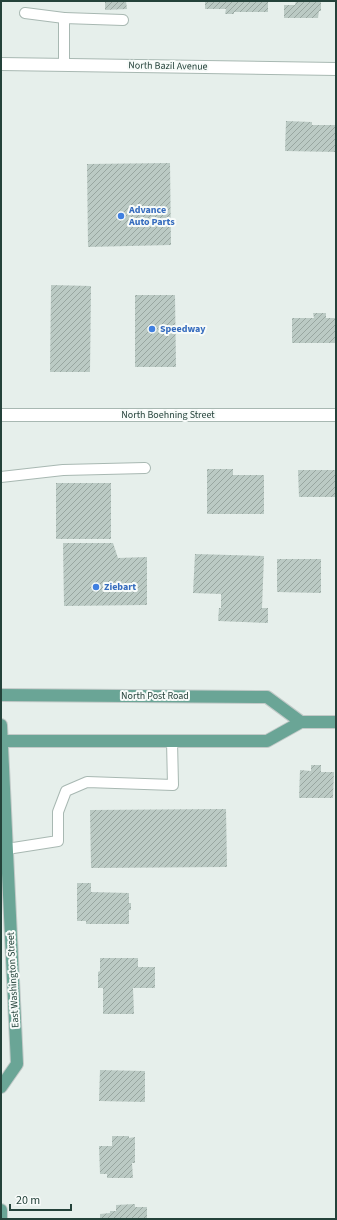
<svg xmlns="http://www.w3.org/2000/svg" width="337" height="1220" viewBox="0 0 337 1220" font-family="'Source Sans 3',sans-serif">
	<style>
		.building { fill: url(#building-hatch) }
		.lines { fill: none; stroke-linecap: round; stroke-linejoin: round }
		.service-casing { stroke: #a8b8b2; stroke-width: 12 }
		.minor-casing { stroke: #a8b8b2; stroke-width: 14 }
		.primary-casing { stroke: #c2cac8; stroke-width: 14 }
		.service { stroke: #fff; stroke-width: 10 }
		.minor { stroke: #fff; stroke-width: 12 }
		.primary { stroke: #6aa596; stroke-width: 12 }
		.shop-dot { fill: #3f7fe0; stroke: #f7fbf9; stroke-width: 1.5 }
		.labels { text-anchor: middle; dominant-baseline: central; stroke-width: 4; stroke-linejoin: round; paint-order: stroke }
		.street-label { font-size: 10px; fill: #24423a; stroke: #f7fbf9 }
		.shop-label { font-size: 10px; font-weight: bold; fill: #366cbe; stroke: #f7fbf9; text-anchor: start }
	</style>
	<defs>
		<pattern id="building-hatch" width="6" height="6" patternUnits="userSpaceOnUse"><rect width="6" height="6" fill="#bbcac4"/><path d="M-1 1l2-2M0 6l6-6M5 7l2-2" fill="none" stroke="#98a6a0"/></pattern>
	</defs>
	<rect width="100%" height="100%" fill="#e6efeb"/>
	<!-- building -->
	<g class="building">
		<polygon points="105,1 126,1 127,9 105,10"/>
		<polygon points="205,1 268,1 268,12 234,12 234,14 225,14 226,9 205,9"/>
		<polygon points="296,1 321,1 321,11 319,11 318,18 284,18 284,5 295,5"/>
		<polygon points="286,121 312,122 312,125 336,125 336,152 285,151"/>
		<polygon points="170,163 171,245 88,247 87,164"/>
		<polygon points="51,285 91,286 90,372 50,372"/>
		<polygon points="135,295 175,295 176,367 135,367"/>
		<polygon points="313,313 326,313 326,318 336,318 336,343 292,343 292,318 314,318"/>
		<polygon points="207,469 233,469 233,475 264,475 264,514 207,514"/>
		<polygon points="298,470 336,470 336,497 299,497"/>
		<rect x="56" y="483" width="55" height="56"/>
		<polygon points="63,543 113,543 118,558 147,557 147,605 64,606"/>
		<polygon points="195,554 264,556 262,608 268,608 268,623 218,621 219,608 221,608 221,594 193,593"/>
		<polygon points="277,559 321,559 321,593 277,592"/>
		<polygon points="311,765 321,765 321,772 334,772 333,798 299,798 300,770 311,771"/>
		<polygon points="226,809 227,867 91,868 90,810"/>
		<polygon points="77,883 91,883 91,892 129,893 129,903 131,903 131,910 129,910 129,924 86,924 86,921 77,921"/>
		<polygon points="100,958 138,958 138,967 155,967 155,988 133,988 134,1014 103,1014 103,988 98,988 98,972 100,971"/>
		<polygon points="100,1070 145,1071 145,1102 99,1101"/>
		<polygon points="112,1136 129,1136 129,1138 135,1137 135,1163 132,1163 133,1178 107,1178 107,1174 100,1174 99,1146 112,1146"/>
		<polygon points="135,1204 135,1207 147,1207 147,1219 100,1219 100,1214 110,1213 110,1211 116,1211 116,1205"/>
	</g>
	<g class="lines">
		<!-- service casing -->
		<g class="service-casing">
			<g id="service">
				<polyline points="25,13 64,18"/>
				<polyline points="64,65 64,18 123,20"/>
				<polyline points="1,477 63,470 145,468"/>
				<polyline points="7,849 58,841 58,812 66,791 87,782 173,785 172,741"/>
			</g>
		</g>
		<!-- minor casing -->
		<g class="minor-casing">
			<g id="minor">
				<polyline points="1,64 336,69"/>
				<polyline points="1,415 336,415"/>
			</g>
		</g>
		<!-- primary casing -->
		<g class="primary-casing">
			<g id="primary">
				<polyline points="1,695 267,697 301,722"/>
				<polyline points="1,725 17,1064 1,1087"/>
				<polyline points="1,741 267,741 301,722 336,722"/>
				<polyline points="1,1210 1,1219"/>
			</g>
		</g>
		<!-- service -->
		<use href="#service" class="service"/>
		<!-- minor -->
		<use href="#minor" class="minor"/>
		<!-- primary -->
		<use href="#primary" class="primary"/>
	</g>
	<!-- markers -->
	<g class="shop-dot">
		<circle cx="121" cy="216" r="4"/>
		<circle cx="152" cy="329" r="4"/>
		<circle cx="96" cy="587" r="4"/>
	</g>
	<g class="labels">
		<!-- street labels -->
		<g class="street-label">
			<text transform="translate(168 66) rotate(1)">North Bazil Avenue</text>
			<text x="168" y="415">North Boehning Street</text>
			<text x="155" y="696">North Post Road</text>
			<text transform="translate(13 980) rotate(-93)">East Washington Street</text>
		</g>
		<!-- shop labels -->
		<g class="shop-label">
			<text x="129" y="210">Advance<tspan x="129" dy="12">Auto Parts</tspan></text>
			<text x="160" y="329">Speedway</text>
			<text x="104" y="587">Ziebart</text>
		</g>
	</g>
	<!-- border -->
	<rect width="337" height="1220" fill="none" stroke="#24423a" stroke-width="4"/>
	<!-- scale -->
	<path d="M10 1204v6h61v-6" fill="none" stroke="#24423a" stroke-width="2"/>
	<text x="16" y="1204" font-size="12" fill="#24423a" stroke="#f7fbf9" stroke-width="3" paint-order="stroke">20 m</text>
</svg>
